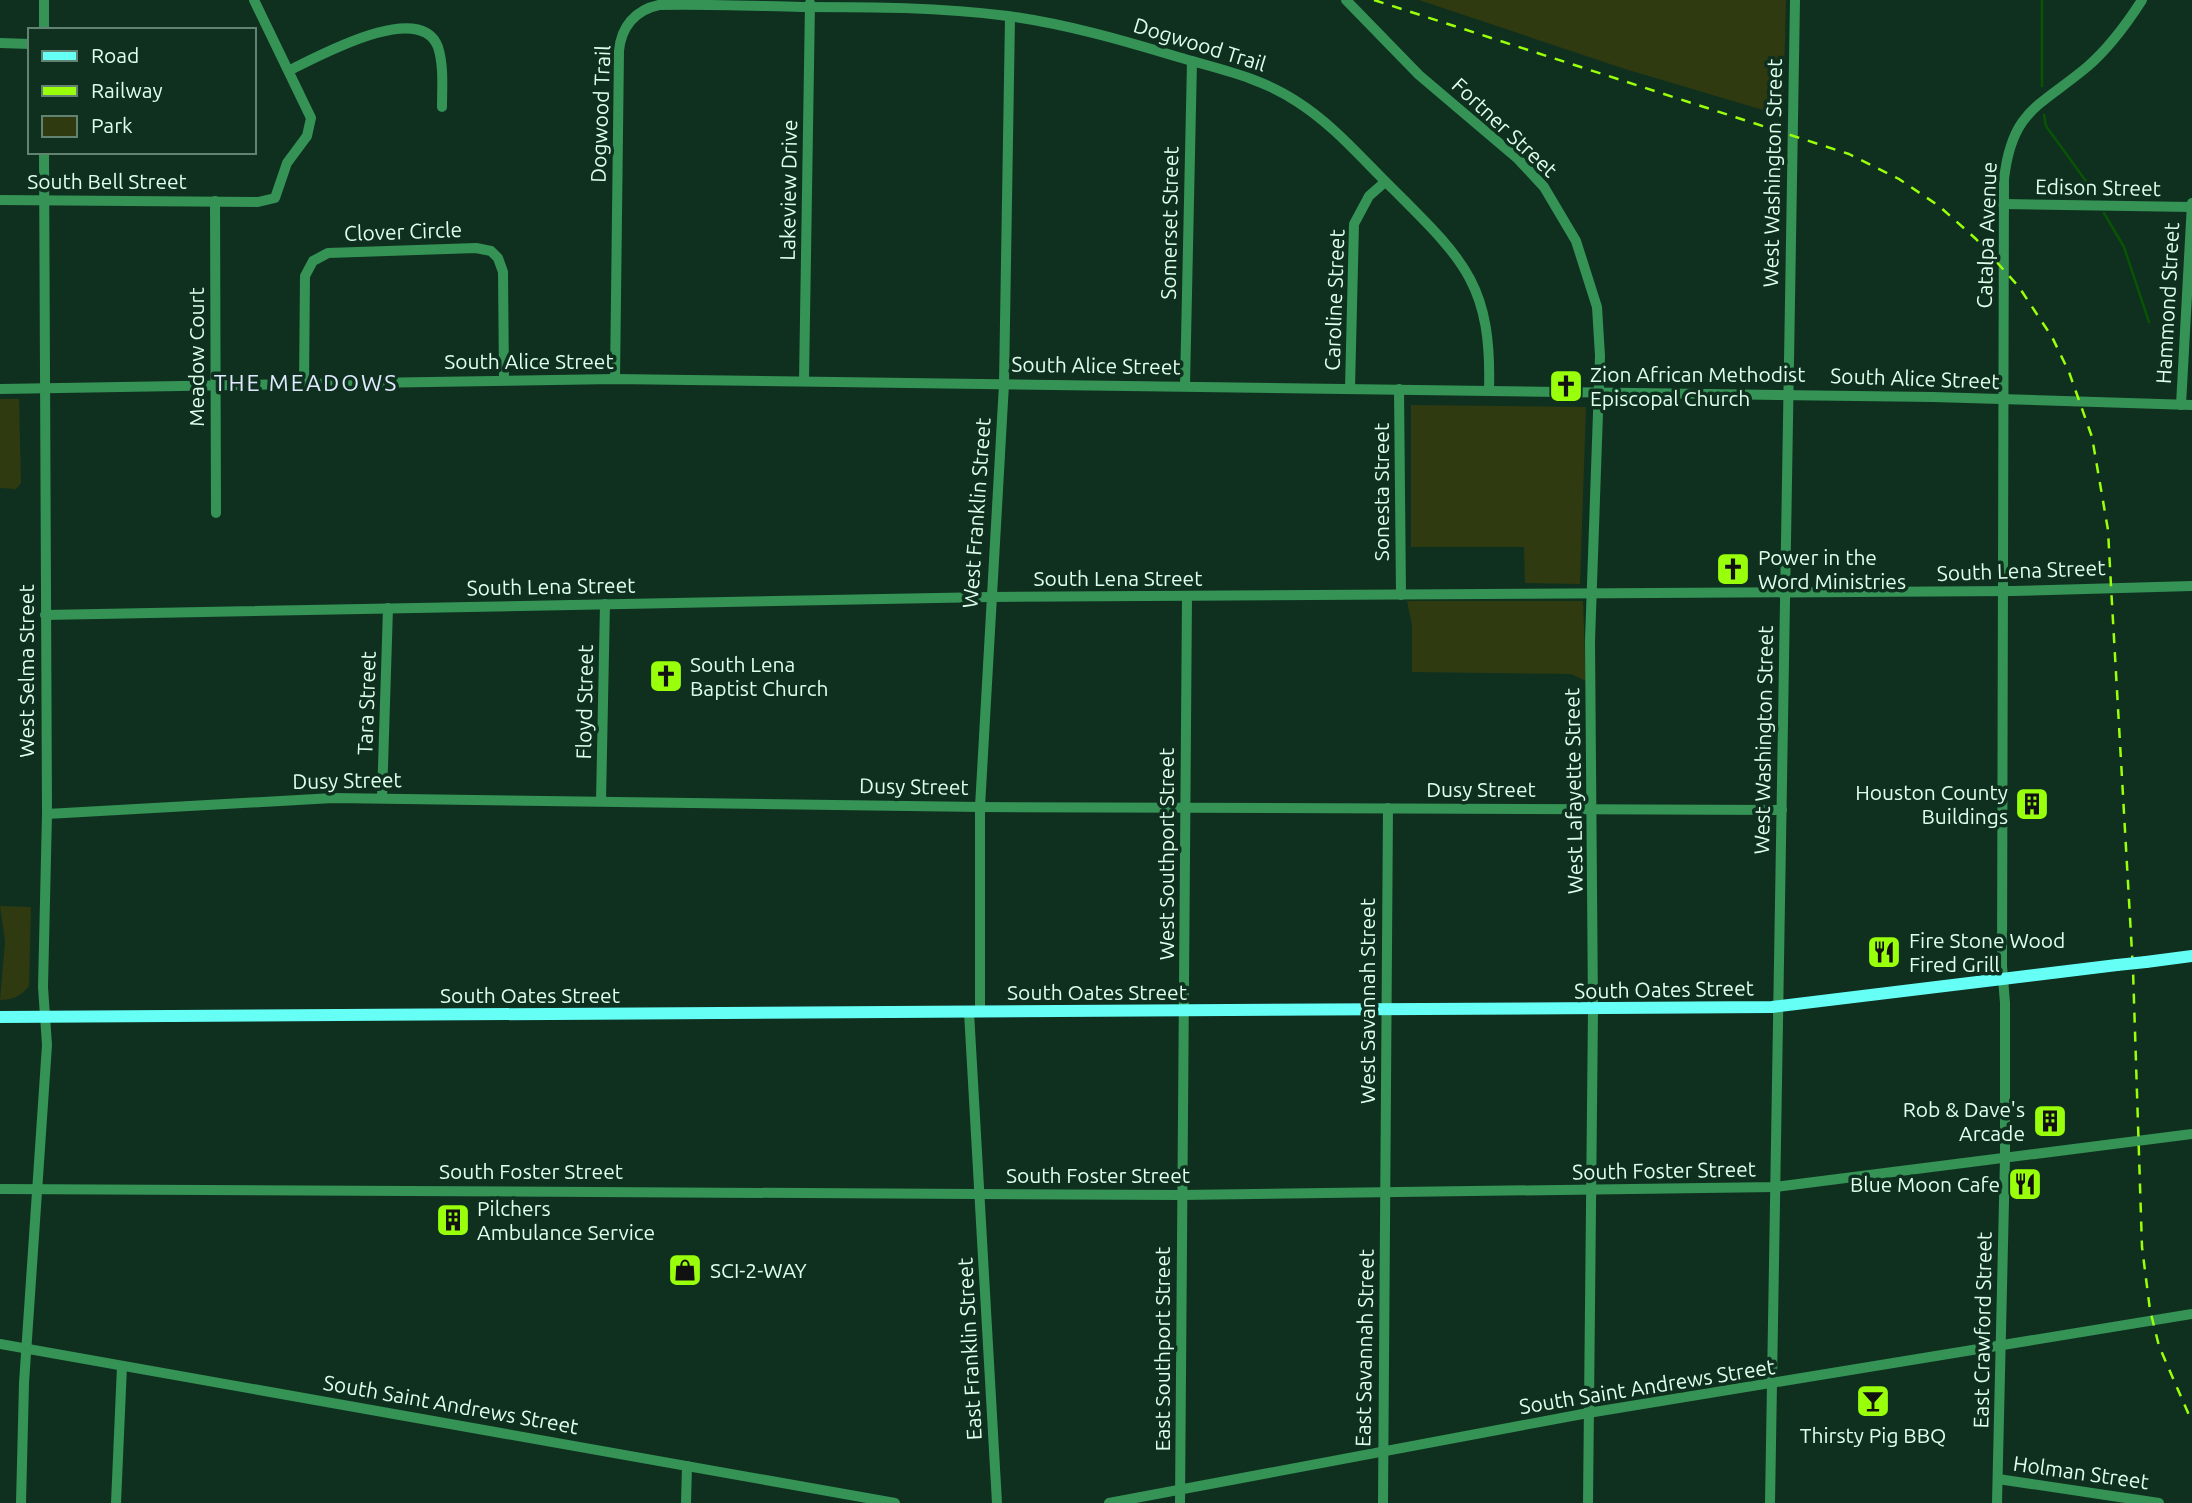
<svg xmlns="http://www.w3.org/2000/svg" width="2192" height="1503" viewBox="0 0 2192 1503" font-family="Ubuntu,sans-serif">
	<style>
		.green { fill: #2f3a11 }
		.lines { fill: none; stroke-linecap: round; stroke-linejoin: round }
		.stream { stroke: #095305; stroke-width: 2.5 }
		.minor { stroke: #359356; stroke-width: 10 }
		.major { stroke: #65fff6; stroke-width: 12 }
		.rail { stroke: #99ff0a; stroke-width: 2.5; stroke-dasharray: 10 9; stroke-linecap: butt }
		.major-bridge { stroke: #65fff6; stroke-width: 12 }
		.labels { text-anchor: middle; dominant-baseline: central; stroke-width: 7; stroke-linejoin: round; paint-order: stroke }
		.street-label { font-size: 21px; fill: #deffec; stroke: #0f301f }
		.poi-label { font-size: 21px; fill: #deffec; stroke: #0f301f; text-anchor: start }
		.neighbourhood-label { font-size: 23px; letter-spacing: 2px; fill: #e0eaff; stroke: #0f301f }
	</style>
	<rect width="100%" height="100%" fill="#0f301f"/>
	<!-- green -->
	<g class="green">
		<polygon points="1419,0 1786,0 1783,116 1625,69"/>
		<polygon points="0,399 19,399 21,483 16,489 0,488"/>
		<polygon points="1411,405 1586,407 1580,584 1525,583 1524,547 1411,547"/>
		<polygon points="1407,601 1583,601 1586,681 1571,674 1412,672 1412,625"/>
		<path d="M0 906 31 907 29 986C21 996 13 1000 0 1000L5 941Z"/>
	</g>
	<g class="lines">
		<!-- stream -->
		<g class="stream">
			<polyline points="2042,0 2042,86"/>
			<polyline points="2044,115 2046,126 2096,195"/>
			<polyline points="2104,213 2124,247 2149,322"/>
		</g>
		<!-- minor -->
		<g class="minor">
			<polyline points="44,0 44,30"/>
			<polyline points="1346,0 1419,75 1518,159 1544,187 1576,241 1597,307 1600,356 1590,641 1593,1009 1588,1503"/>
			<polyline points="0,43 30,44"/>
			<path d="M290 70C321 55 420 0 438 47 444 66 442 88 442 107"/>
			<polyline points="0,200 258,202 275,198 287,163 307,136 311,118 254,0"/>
			<polyline points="215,201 216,513"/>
			<polyline points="2003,204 2192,207"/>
			<path d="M615 379 619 51C621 27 635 10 659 5 706 4 754 6 802 7 871 7 939 7 1008 16 1066 24 1122 40 1178 57 1218 69 1260 77 1296 101 1334 125 1362 159 1394 190 1464 260 1492 285 1489 390"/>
			<polyline points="804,381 810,3"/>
			<polyline points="304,384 305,276 313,261 328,253 476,248 491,251 498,258 503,272 504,379"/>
			<polyline points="1185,386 1192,61"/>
			<polyline points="1350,388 1354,224 1369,196 1385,182"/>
			<polyline points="0,389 615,379 1933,397 2192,405"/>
			<polyline points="1399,389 1401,595"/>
			<polyline points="2181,405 2192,203"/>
			<polyline points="45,615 990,597 2013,591 2192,586"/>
			<polyline points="382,798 388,608"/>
			<polyline points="601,801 605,604"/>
			<polyline points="47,814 333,798 980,807 1782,810"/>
			<polyline points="969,1012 997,1503"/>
			<polyline points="980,1012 980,807 1004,384 1010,17"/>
			<polyline points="0,1189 1181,1195 1775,1187 2192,1134"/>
			<polyline points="0,1344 895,1503"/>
			<polyline points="1998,1479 2159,1503"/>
			<polyline points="21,1503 24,1383 47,1045 43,987 47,814 44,152"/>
			<polyline points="116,1503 122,1366"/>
			<polyline points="686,1503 687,1466"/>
			<polyline points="1109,1503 1588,1413 2192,1314"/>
			<polyline points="1180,1503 1187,596"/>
			<polyline points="1383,1503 1388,808"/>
			<polyline points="1770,1503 1795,0"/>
			<path d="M1997 1503 2005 1158V1003L2002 966 2004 179C2012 110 2039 107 2087 67 2109 48 2126 25 2142 0"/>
		</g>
		<!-- major -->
		<g class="major">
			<polyline points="2146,962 2192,956"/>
			<polyline points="0,1017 1772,1007 2117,965"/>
		</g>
		<!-- rail -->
		<polyline class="rail" points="1374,0 1849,154 1899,179 1939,206 1976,239 2019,287 2052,337 2069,372 2092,437 2108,530 2111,586 2133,970 2142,1247 2150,1310 2159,1346 2192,1422"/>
		<!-- major-bridge -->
		<polyline class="major-bridge" points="2117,965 2146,962"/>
	</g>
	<!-- icons -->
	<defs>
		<g id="church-square" transform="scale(1.75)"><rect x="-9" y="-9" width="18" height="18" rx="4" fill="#99ff0a" stroke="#0f301f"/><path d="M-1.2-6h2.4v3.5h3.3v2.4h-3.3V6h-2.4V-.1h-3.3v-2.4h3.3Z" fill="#111"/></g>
		<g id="building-square" transform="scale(1.75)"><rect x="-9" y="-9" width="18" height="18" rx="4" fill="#99ff0a" stroke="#0f301f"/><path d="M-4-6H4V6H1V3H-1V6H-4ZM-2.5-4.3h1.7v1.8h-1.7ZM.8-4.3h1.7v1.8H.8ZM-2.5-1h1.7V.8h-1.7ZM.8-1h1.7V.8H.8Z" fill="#111"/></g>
		<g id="restaurant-square" transform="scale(1.75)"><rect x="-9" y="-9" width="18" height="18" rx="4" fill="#99ff0a" stroke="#0f301f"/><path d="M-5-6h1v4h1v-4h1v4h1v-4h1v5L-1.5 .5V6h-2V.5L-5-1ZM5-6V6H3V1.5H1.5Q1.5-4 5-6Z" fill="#111"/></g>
		<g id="shop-square" transform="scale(1.75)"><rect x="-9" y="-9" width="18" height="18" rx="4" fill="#99ff0a" stroke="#0f301f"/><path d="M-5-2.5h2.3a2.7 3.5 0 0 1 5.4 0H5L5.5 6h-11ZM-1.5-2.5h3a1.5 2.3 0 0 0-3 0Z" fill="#111"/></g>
		<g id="bar-square" transform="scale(1.75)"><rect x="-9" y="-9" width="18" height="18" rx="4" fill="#99ff0a" stroke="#0f301f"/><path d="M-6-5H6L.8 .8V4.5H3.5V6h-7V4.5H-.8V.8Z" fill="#111"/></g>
	</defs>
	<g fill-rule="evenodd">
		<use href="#church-square" x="1566" y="386"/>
		<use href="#church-square" x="1733" y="569"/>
		<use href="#church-square" x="666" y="676"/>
		<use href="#building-square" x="2032" y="804"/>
		<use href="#restaurant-square" x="1884" y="952"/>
		<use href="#building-square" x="2050" y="1121"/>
		<use href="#restaurant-square" x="2025" y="1184"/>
		<use href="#building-square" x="453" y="1220"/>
		<use href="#shop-square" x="685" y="1270"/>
		<use href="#bar-square" x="1873" y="1401"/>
	</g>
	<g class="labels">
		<!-- street labels -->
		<g class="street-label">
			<text transform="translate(1200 44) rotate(17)">Dogwood Trail</text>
			<text transform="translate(600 114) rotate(-88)">Dogwood Trail</text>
			<text transform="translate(1505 127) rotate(43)">Fortner Street</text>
			<text transform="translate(1772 173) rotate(-89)">West Washington Street</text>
			<text x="107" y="181">South Bell Street</text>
			<text transform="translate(2098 187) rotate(1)">Edison Street</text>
			<text transform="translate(788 190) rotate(-89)">Lakeview Drive</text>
			<text transform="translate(1169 223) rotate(-89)">Somerset Street</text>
			<text transform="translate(403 231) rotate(-2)">Clover Circle</text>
			<text transform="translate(1986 235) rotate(-88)">Catalpa Avenue</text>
			<text transform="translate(1334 300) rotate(-88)">Caroline Street</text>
			<text transform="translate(2167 303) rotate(-87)">Hammond Street</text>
			<text transform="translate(196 357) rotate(-90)">Meadow Court</text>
			<text x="529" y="361">South Alice Street</text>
			<text transform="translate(1096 365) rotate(1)">South Alice Street</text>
			<text transform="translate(1915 378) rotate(2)">South Alice Street</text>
			<text transform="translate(1381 492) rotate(-90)">Sonesta Street</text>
			<text transform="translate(976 513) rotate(-86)">West Franklin Street</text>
			<text transform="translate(2021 570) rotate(-2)">South Lena Street</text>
			<text x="1118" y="578">South Lena Street</text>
			<text transform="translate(551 586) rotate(-1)">South Lena Street</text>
			<text transform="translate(26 671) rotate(-90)">West Selma Street</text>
			<text transform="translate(584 702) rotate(-89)">Floyd Street</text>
			<text transform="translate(366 703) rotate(-88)">Tara Street</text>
			<text transform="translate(1763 740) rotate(-89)">West Washington Street</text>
			<text transform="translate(347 780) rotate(-1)">Dusy Street</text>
			<text transform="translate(914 786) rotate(1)">Dusy Street</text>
			<text x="1481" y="789">Dusy Street</text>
			<text transform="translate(1573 791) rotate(-91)">West Lafayette Street</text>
			<text transform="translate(1166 854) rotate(-90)">West Southport Street</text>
			<text transform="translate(1664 989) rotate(-1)">South Oates Street</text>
			<text x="1097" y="992">South Oates Street</text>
			<text x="530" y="995">South Oates Street</text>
			<text transform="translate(1367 1001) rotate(-90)">West Savannah Street</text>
			<text transform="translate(1664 1170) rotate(-1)">South Foster Street</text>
			<text x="531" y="1171">South Foster Street</text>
			<text x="1098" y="1175">South Foster Street</text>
			<text transform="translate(1982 1330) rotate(-89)">East Crawford Street</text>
			<text transform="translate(1364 1348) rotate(-89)">East Savannah Street</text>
			<text transform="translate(969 1349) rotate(-93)">East Franklin Street</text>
			<text transform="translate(1162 1349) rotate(-90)">East Southport Street</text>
			<text transform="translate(1647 1386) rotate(-9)">South Saint Andrews Street</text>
			<text transform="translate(451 1404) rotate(10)">South Saint Andrews Street</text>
			<text transform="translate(2081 1472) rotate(8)">Holman Street</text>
		</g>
		<!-- poi labels -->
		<g class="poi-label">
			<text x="1590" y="374">Zion African Methodist<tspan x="1590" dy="24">Episcopal Church</tspan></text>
			<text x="1758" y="557">Power in the<tspan x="1758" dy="24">Word Ministries</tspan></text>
			<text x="690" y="664">South Lena<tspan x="690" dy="24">Baptist Church</tspan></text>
			<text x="2008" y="792" text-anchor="end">Houston County<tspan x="2008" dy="24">Buildings</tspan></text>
			<text x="1909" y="940">Fire Stone Wood<tspan x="1909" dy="24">Fired Grill</tspan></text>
			<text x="2025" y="1109" text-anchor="end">Rob &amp; Dave's<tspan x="2025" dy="24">Arcade</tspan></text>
			<text x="2000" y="1184" text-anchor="end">Blue Moon Cafe</text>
			<text x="477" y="1208">Pilchers<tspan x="477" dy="24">Ambulance Service</tspan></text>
			<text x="710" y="1270">SCI-2-WAY</text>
			<text x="1873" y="1435" text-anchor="middle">Thirsty Pig BBQ</text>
		</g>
		<!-- neighbourhood labels -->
		<g class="neighbourhood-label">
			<text x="306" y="382">THE MEADOWS</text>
		</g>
	</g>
	<!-- legend -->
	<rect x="28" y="28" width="228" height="126" fill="#0f301f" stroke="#628371" stroke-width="2"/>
	<rect x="42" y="51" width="35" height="10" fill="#65fff6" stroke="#628371" stroke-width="2"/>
	<text x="91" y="63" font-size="21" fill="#deffec">Road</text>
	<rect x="42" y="86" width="35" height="10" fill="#99ff0a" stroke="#628371" stroke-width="2"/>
	<text x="91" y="98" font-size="21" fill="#deffec">Railway</text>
	<rect x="42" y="116" width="35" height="21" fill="#2f3a11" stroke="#628371" stroke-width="2"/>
	<text x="91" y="133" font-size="21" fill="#deffec">Park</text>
</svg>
